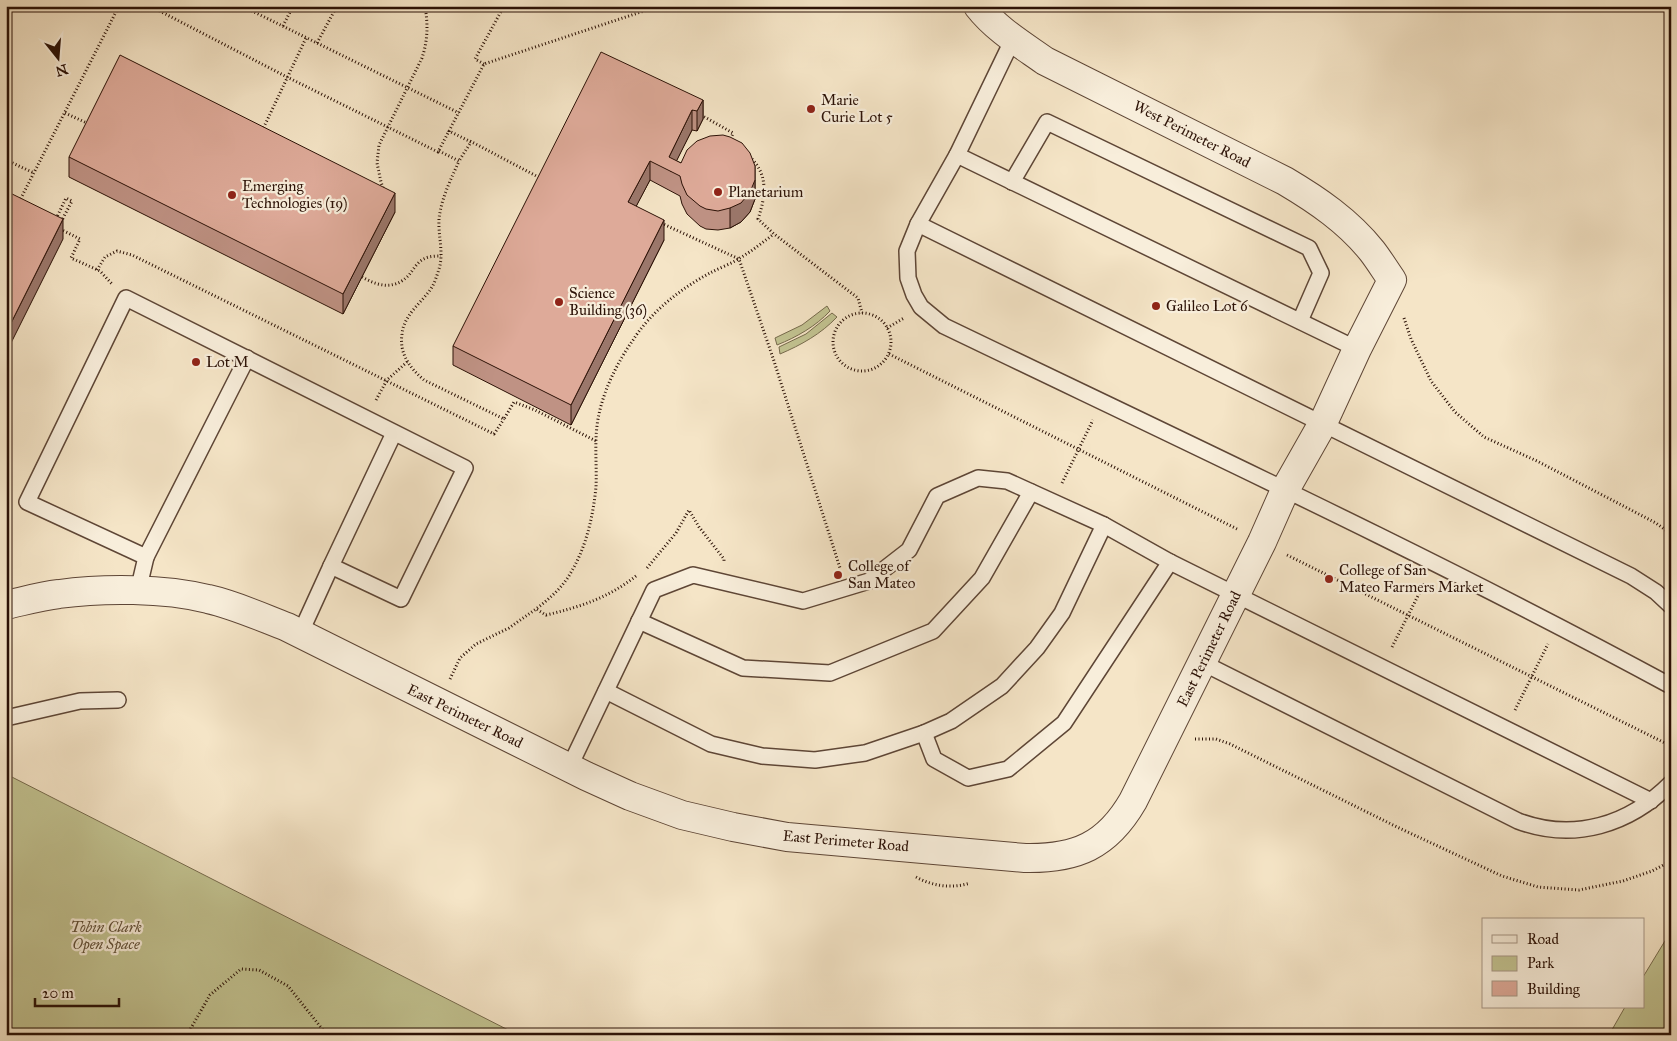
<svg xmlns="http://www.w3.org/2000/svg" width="1677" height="1041" viewBox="0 0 1677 1041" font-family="'IM FELL Great Primer',serif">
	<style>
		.green { fill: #c2c391; stroke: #766a4c }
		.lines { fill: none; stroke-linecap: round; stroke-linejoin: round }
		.service-casing { stroke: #5e4636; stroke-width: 18 }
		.minor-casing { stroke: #5e4636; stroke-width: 30 }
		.path { stroke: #2b1106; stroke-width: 3; stroke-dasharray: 1 2.5; stroke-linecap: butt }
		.service { stroke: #f8eedb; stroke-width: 15 }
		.minor { stroke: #f8eedb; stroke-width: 28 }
		.wall { fill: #bf9284; stroke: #2b1106 }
		.shaded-wall { fill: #9b776b; stroke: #2b1106 }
		.building { fill: #deaa99; stroke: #2b1106 }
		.poi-dot { fill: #8f2418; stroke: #f8eedb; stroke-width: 2 }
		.labels { text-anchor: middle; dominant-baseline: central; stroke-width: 4.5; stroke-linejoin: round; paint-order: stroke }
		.poi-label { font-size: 15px; fill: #2b1106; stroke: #f8eedb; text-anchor: start }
		.street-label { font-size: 15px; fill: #2b1106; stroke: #f8eedb }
		.park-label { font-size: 15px; font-style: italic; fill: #604f37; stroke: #f8eedb }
	</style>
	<rect width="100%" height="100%" fill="#f5e5c7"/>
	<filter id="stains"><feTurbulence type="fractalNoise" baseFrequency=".004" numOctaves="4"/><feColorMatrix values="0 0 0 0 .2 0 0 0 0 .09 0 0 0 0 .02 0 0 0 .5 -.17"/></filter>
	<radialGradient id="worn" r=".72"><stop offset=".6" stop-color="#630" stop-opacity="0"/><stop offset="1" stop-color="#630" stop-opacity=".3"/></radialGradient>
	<!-- green -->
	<g class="green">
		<path d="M827 306 830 311C816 326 797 337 777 345L775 338 802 325Z"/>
		<path d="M832 313 837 317C821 334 801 345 780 354L779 347 806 334Z"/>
		<polygon points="6,774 518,1035 6,1035"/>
		<polygon points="1671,931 1671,1035 1609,1035 1625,1007 1643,1007 1643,977"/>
	</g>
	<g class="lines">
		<!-- service casing -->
		<g class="service-casing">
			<g id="service">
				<polyline points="1013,39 957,155 1357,349"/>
				<polyline points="957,155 918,224 1631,576 1656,592 1671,606"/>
				<polyline points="1012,182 1047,122 1309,248 1321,273 1300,321"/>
				<path d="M918 224 907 251 908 278 914 295 921 307 944 326C1187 443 1433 557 1671 686"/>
				<polyline points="146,557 247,358"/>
				<polyline points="331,566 394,433"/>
				<polyline points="138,591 146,557 27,502 126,298 465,468 401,599 331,566 300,634"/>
				<polyline points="639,621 743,668 830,673 933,631 982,578 1031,492"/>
				<path d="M1203 663 1518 821C1574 842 1629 825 1671 783"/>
				<polyline points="606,691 711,744 762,756 815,760 865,753 924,733 951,721 1002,686 1037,648 1062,613 1104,525"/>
				<polyline points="6,718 80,701 118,700"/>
				<polyline points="924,733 934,759 968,778 1008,769 1064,723 1170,562"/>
				<polyline points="569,768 654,590 693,575 803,601 869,581 909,550 937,496 978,478 1007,481 1104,525 1170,562 1651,801"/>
			</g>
		</g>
		<!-- minor casing -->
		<g class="minor-casing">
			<path id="minor" d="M6 605C24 601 41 596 59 594 103 588 164 588 208 599 235 605 261 617 287 627L586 776 630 796 682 815 733 827 787 837 1025 858C1076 859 1107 846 1133 801L1262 542 1285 490 1323 423 1357 349 1392 280C1385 270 1379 260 1372 251 1348 221 1317 200 1285 181L1045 61C1021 44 996 29 978 6"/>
		</g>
		<!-- path -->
		<g class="path">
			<polyline points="150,6 287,77 438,152 484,64 659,6"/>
			<polyline points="242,6 459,113"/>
			<polyline points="283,26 293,6"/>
			<polyline points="317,43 337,6"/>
			<polyline points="484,64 475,59 504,6"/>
			<polyline points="65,113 89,124"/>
			<polyline points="701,115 733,133 730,141"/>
			<polyline points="262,131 306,38"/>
			<polyline points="449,132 449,131 471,142 459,161"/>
			<polyline points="470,141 542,179"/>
			<path d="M439 151 459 161C451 179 441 199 439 219 438 236 444 253 439 269 437 275 435 282 432 287 422 303 404 314 402 334 399 354 410 368 424 380L504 419 514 402 535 410 596 441"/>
			<path d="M752 159C769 177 765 198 758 219L774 234 858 298 862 313"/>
			<polyline points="6,160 34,173"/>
			<path d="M383 188 381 182 377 163 379 145 422 58C428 40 428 24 425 6"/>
			<polyline points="19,202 119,6"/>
			<polyline points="56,219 66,198 72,201 61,222"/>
			<polyline points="661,223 739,259 773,358 840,568"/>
			<polyline points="60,229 80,239 71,258 100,271 112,284"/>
			<polyline points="97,270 105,257 117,251 132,255 494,434 504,419"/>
			<path d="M359 275C376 286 394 291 409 275 413 270 417 263 422 260 428 256 435 256 441 256"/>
			<circle cx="862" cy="342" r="29"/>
			<polyline points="1404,318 1411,339 1431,381 1455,412 1484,437 1537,461 1656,523 1671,534"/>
			<polyline points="887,328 904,318"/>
			<polyline points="889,354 1239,530"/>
			<polyline points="376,400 387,380 407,362"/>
			<polyline points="1062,483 1093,420"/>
			<polyline points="1287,555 1671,746"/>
			<polyline points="647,568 676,533 689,510 699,527 724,559 724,561"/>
			<path d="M636 576C608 598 580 607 546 615L536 609C549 599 562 588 570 574 586 548 593 517 596 487 597 464 594 442 598 419 603 391 617 363 633 340 651 312 680 289 710 273 719 268 731 264 740 258 752 251 763 242 774 234"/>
			<polyline points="1392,647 1425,582"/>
			<polyline points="450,679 460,658 476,644 509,628 536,609"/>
			<polyline points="1515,710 1548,644"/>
			<polyline points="1195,739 1216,739 1230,744 1397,827 1502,876 1538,887 1579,890 1623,881 1652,871 1671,861"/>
			<path d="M916 877C932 886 952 889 970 883"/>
			<polyline points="187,1035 210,995 241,969 259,970 288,986 327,1035"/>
		</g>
		<!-- service -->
		<use href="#service" class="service"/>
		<!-- minor -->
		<use href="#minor" class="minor"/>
	</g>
	<!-- wall -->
	<g class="wall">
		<polygon points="703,100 703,119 697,131 692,130 676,161 681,163 755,166 755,199 750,212 741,222 730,228 718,230 706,229 700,226 687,214 682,204 680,196 650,180 636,206 664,240 571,425 453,365 453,346"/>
		<polygon points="69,157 395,212 343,314 69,177"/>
	</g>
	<!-- shaded-wall -->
	<g class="shaded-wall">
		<polygon points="703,100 703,119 697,131 697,111"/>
		<polygon points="692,110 692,130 671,172 669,157"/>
		<polygon points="650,161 650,180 628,222 628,202"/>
		<polygon points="755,180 755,199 750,212 741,222 730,228 730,208"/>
		<polygon points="395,193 395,212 343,314 343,294"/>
		<polygon points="63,219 63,239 6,353 6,333"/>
		<polygon points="664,220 664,240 571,425 571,405"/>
	</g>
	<!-- building -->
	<g class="building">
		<polygon points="601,52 703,100 697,111 692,110 669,157 681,163 687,150 697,141 710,136 723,135 730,137 742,143 750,153 755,166 755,180 750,192 741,203 730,208 718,211 706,209 700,206 687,195 682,184 680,176 650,161 628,202 664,220 571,405 453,346"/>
		<polygon points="120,55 395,193 343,294 69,157"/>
		<polygon points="6,191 63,219 6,333"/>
	</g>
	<!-- markers -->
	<g class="poi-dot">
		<circle cx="811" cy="109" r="5"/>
		<circle cx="718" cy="192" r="5"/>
		<circle cx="232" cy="195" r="5"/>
		<circle cx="559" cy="302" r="5"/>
		<circle cx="1156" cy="306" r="5"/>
		<circle cx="196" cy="362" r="5"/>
		<circle cx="838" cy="575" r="5"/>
		<circle cx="1329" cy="579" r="5"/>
	</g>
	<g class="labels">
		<!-- poi labels -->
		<g class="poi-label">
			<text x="821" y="100">Marie<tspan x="821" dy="17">Curie Lot 5</tspan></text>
			<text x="242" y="186">Emerging<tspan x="242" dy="17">Technologies (19)</tspan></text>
			<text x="728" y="192">Planetarium</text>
			<text x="569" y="293">Science<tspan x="569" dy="17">Building (36)</tspan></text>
			<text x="1166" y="306">Galileo Lot 6</text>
			<text x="206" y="362">Lot M</text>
			<text x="848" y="566">College of<tspan x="848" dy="17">San Mateo</tspan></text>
			<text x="1339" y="570">College of San<tspan x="1339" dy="17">Mateo Farmers Market</tspan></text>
		</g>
		<!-- street labels -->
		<g class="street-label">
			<text transform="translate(1192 134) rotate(27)">West Perimeter Road</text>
			<text transform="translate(1209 649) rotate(-64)">East Perimeter Road</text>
			<text transform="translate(465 716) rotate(26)">East Perimeter Road</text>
			<text transform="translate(846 841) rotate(5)">East Perimeter Road</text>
		</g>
		<!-- park labels -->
		<g class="park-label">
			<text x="106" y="927">Tobin Clark<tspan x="106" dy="17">Open Space</tspan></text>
		</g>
	</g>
	<!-- margin -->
	<rect width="1677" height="1041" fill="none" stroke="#f5e5c7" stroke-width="25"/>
	<rect x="8" y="8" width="1662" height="1026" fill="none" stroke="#2b1106" stroke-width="2.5"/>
	<rect x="12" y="12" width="1652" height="1016" fill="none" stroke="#2b1106"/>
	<!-- legend -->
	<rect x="1482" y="918" width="162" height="90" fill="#f8eedb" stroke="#a69686"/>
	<rect x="1492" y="935" width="25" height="8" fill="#f8eedb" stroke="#a69686"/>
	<text x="1527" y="944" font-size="15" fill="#2b1106">Road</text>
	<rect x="1492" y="956" width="25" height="15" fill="#c2c391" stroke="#a69686"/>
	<text x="1527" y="968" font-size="15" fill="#2b1106">Park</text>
	<rect x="1492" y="981" width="25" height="15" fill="#deaa99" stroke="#a69686"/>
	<text x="1527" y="994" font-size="15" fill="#2b1106">Building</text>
	<!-- north arrow -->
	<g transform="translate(58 58) rotate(163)" stroke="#f8eedb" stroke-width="4" paint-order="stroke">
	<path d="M0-4L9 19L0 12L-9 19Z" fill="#2b1106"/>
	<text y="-8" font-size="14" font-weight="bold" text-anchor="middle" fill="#2b1106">N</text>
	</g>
	<!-- scale -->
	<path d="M35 998v8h84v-8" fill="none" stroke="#2b1106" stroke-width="2.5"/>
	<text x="42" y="998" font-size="15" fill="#2b1106" stroke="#f8eedb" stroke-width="4" paint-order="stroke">20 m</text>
	<rect width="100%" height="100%" filter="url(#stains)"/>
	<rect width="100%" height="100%" fill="url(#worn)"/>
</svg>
